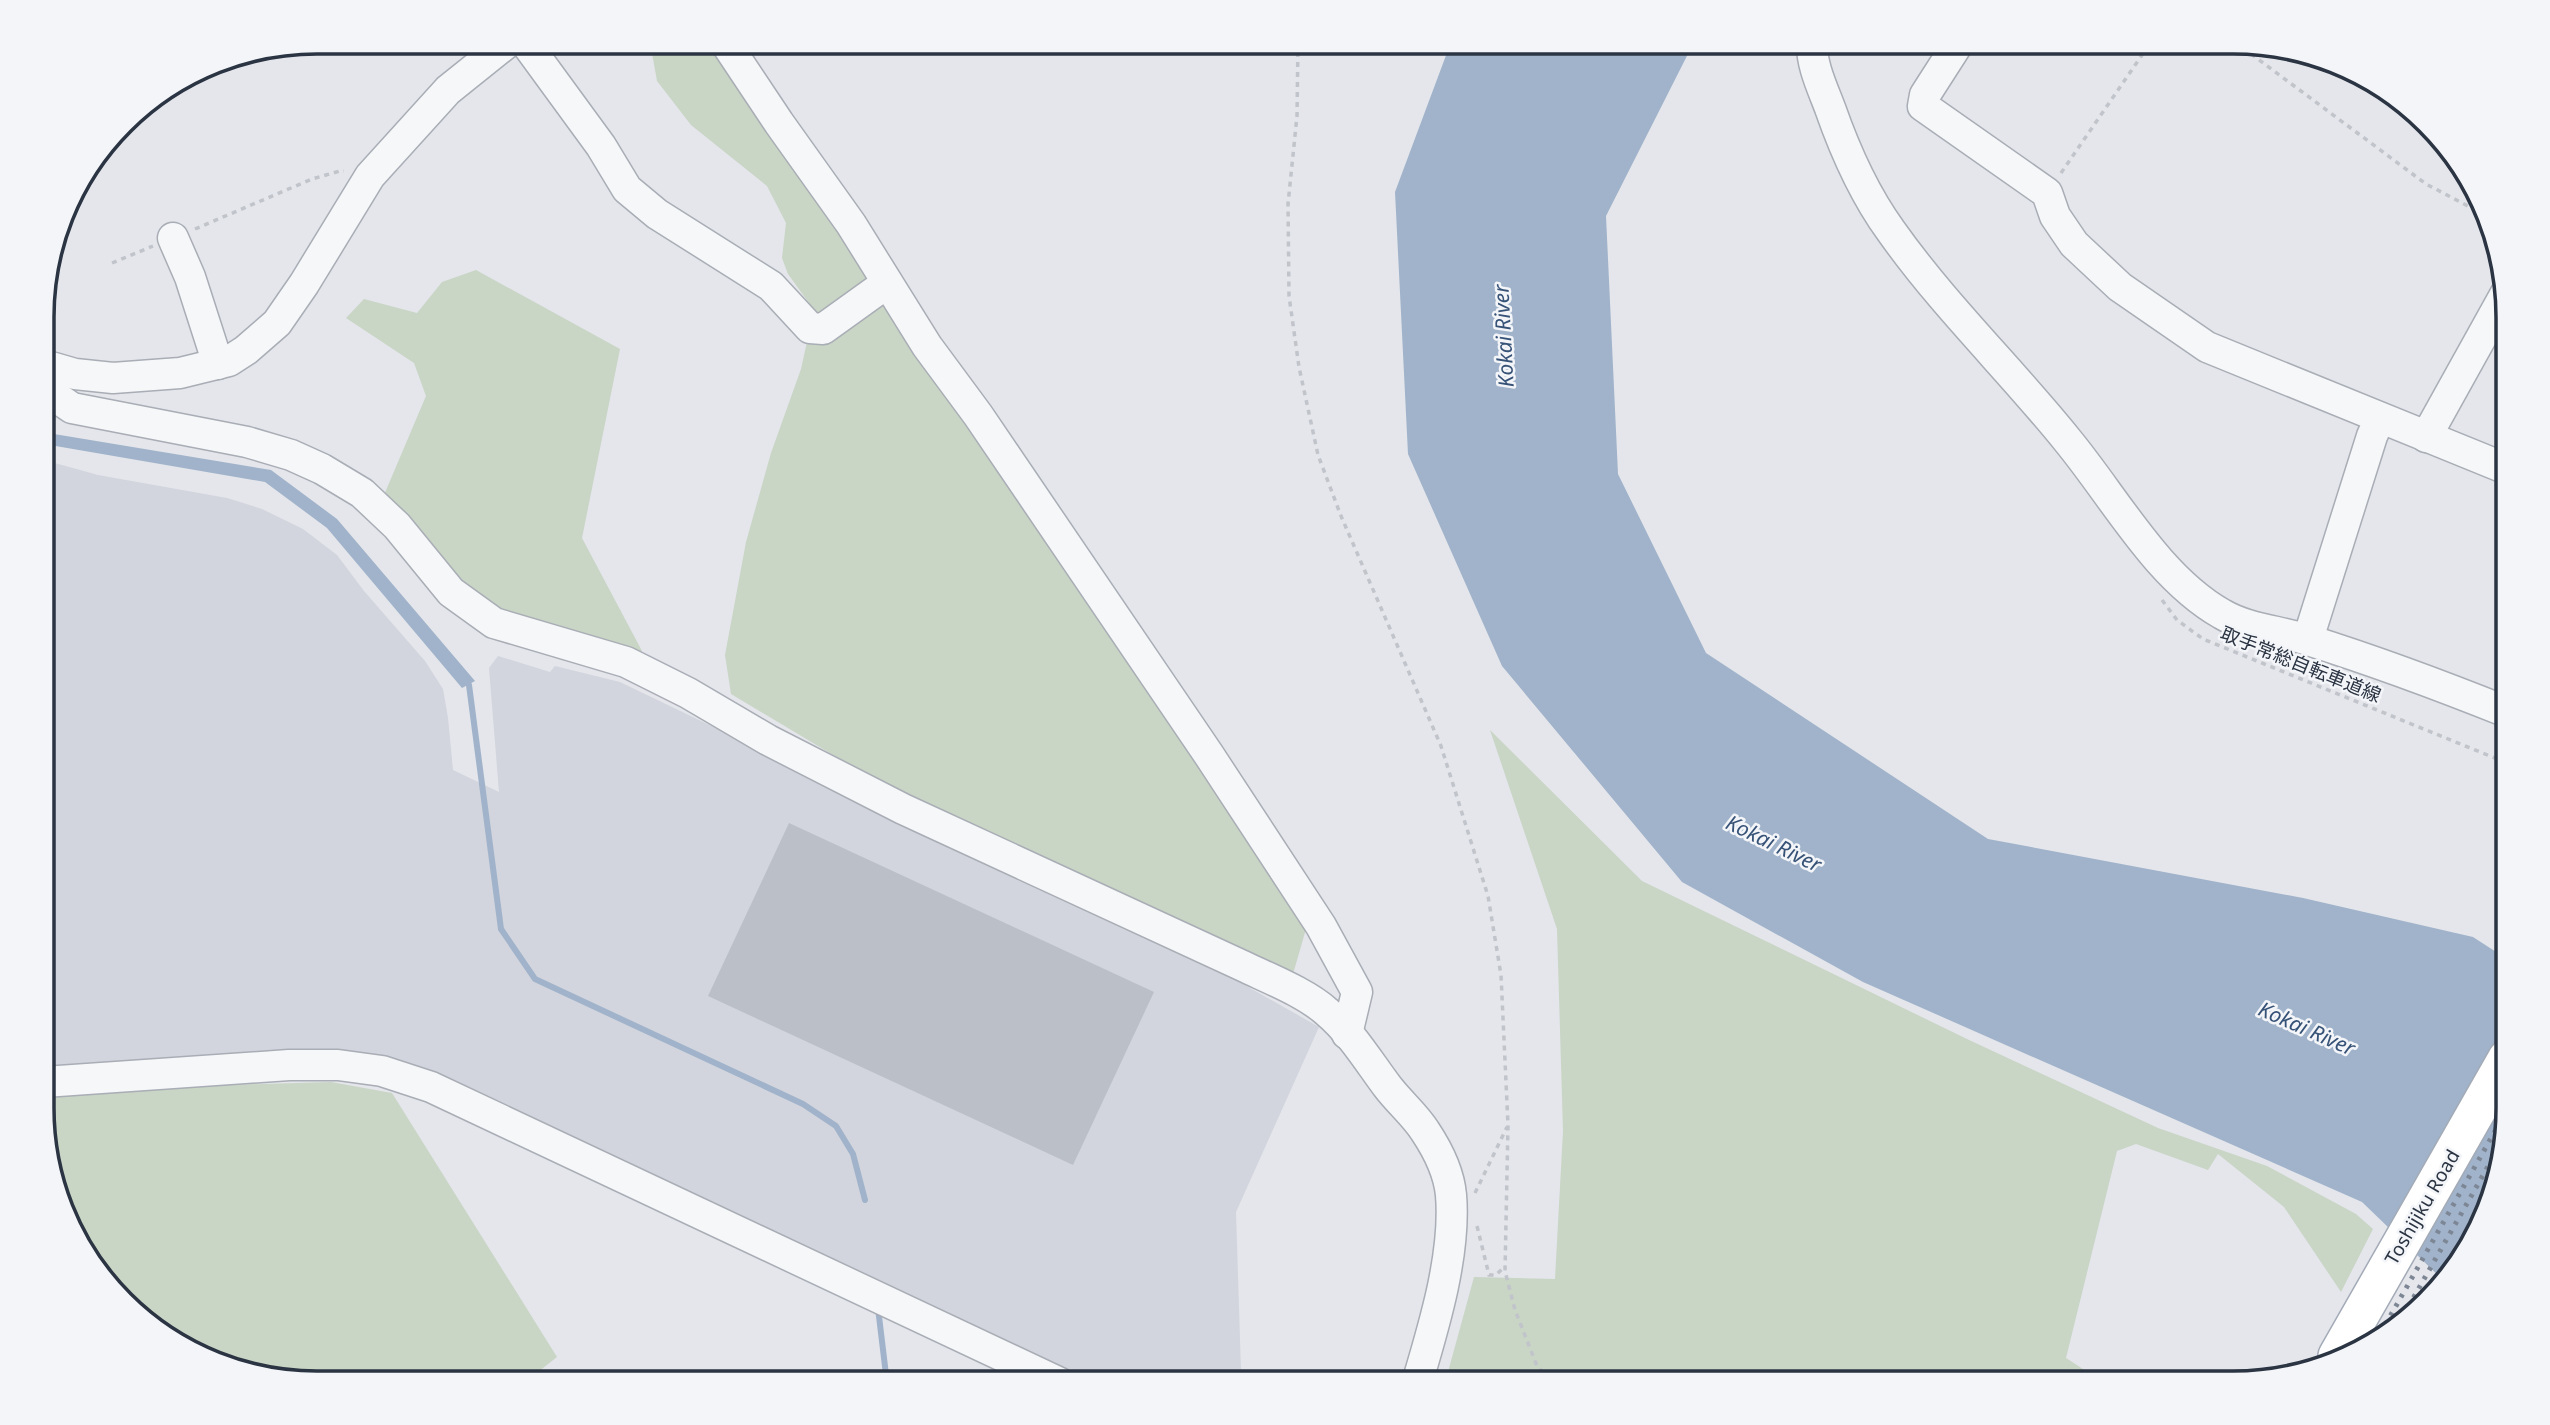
<svg xmlns="http://www.w3.org/2000/svg" width="2550" height="1425" viewBox="0 0 2550 1425" font-family="'Noto Sans','Noto Sans JP',sans-serif">
	<style>
		.built { fill: #d2d5dd }
		.green { fill: #c9d5c5 }
		.water { fill: #a0b3ca }
		.pier { fill: #e4e6eb }
		.lines { fill: none; stroke-linecap: round; stroke-linejoin: round }
		.stream { stroke: #a0b3ca; stroke-width: 6 }
		.building { fill: #bbbfc8 }
		.minor-casing { stroke: #a9adb5; stroke-width: 33 }
		.major-casing { stroke: #a3abb7; stroke-width: 40 }
		.path { stroke: #c1c4ca; stroke-width: 3.5; stroke-dasharray: 5 5; stroke-linecap: butt }
		.minor { stroke: #f6f7f9; stroke-width: 30 }
		.major { stroke: #fff; stroke-width: 37 }
		.rail { stroke: #7d8695; stroke-width: 5; stroke-dasharray: 3.5 7; stroke-linecap: butt }
		.labels { text-anchor: middle; dominant-baseline: central; stroke-width: 5; stroke-linejoin: round; paint-order: stroke }
		.street-label { font-size: 19px; fill: #2b3443; stroke: #f3f5f8 }
		.water-label { font-size: 21px; font-style: italic; fill: #365277; stroke: #f3f5f8 }
		.rim { fill: none; stroke: #2b3443; stroke-width: 3.5 }
	</style>
	<rect width="100%" height="100%" fill="#e4e6eb"/>
	<!-- built -->
	<polygon class="built" points="44,460 98,475 227,498 262,509 303,529 337,555 364,591 425,661 443,689 448,718 453,770 499,792 489,668 498,656 550,672 555,666 620,682 1213,967 1319,1027 1236,1212 1241,1371 1234,1383 1085,1383 986,1333 424,1075 44,1071"/>
	<!-- green -->
	<g class="green">
		<polygon points="650,42 713,42 868,267 1306,929 1293,974 875,780 731,694 725,655 746,542 771,453 801,369 814,310 788,274 782,258 786,223 767,186 691,125 657,81"/>
		<polygon points="476,270 620,349 582,538 642,651 622,651 488,610 384,495 426,396 414,363 346,318 364,299 417,313 442,282"/>
		<polygon points="1490,730 1642,881 1967,1039 2158,1128 2267,1166 2356,1214 2373,1229 2341,1292 2284,1207 2218,1154 2208,1170 2136,1144 2117,1151 2066,1358 2103,1382 1445,1383 1474,1277 1555,1279 1563,1131 1557,929"/>
		<polygon points="331,1082 392,1093 557,1357 524,1383 317,1383 247,1374 180,1346 88,1260 44,1143 44,1090"/>
	</g>
	<!-- water -->
	<g class="water">
		<polygon points="1451,42 1694,42 1606,216 1618,474 1706,653 1988,839 2303,898 2473,937 2507,959 2507,1125 2471,1245 2444,1281 2362,1202 1863,982 1682,882 1502,666 1408,454 1395,192"/>
		<polygon points="44,430 48,433 271,470 337,519 475,681 462,688 327,528 265,482 44,444"/>
	</g>
	<!-- pier -->
	<polygon class="pier" points="2484,1202 2471,1245 2442,1283 2439,1281"/>
	<g class="lines">
		<!-- stream -->
		<g class="stream">
			<polyline points="463,678 469,685 501,929 535,979 803,1104 836,1126 853,1154 865,1200"/>
			<polyline points="878,1308 887,1383"/>
		</g>
	</g>
	<!-- building -->
	<polygon class="building" points="789,823 1154,992 1073,1165 708,996"/>
	<g class="lines">
		<!-- minor casing -->
		<g class="minor-casing">
			<g id="minor">
				<polyline points="525,42 601,146 627,189 657,214 771,286 810,328 823,329 887,283"/>
				<polyline points="725,42 779,123 851,224 927,346 978,415 1209,755 1321,926 1357,992 1347,1034"/>
				<path d="M1812 42C1811 64 1822 87 1830 108 1845 151 1864 194 1891 231 1944 306 2011 370 2068 441 2115 498 2157 577 2222 614 2247 629 2281 631 2308 640 2375 661 2442 686 2507 712"/>
				<polyline points="1959,42 1925,95 1923,106 2047,193 2055,216 2074,244 2120,287 2207,347 2507,469"/>
				<polyline points="173,238 190,277 218,364"/>
				<polyline points="44,365 75,374 113,378 180,373 229,361 246,350 277,323 304,284 370,176 448,90 508,42"/>
				<path d="M44 389 72 408 247 442 291 455 322 469 362 493 397 526 451 592 494 623 626 662 688 693 768 740 903 809 1243 966C1270 979 1306 993 1327 1012 1351 1032 1369 1062 1387 1086 1399 1102 1415 1115 1425 1131 1437 1149 1449 1173 1451 1195 1456 1254 1434 1326 1417 1383"/>
				<polyline points="2426,437 2506,293"/>
				<polyline points="2308,639 2372,436 2380,418"/>
				<polyline points="44,1082 289,1065 338,1065 382,1071 431,1087 1060,1383"/>
			</g>
		</g>
		<!-- major casing -->
		<g class="major-casing">
			<polyline id="major" points="2337,1356 2507,1058"/>
		</g>
		<!-- path -->
		<g class="path">
			<polyline points="1298,42 1297,116 1288,204 1289,296 1299,367 1318,455 1341,516 1441,746 1488,896 1501,975 1508,1125 1505,1271 1515,1310 1537,1366 1552,1383"/>
			<polyline points="2235,42 2426,184 2487,216"/>
			<polyline points="2061,173 2151,42"/>
			<polyline points="195,229 312,179 340,171 344,171"/>
			<polyline points="112,263 153,246"/>
			<polyline points="2162,600 2177,620 2203,639 2507,763"/>
			<polyline points="1475,1193 1507,1127"/>
			<polyline points="1477,1226 1489,1275 1496,1275 1504,1267"/>
		</g>
		<!-- minor -->
		<use href="#minor" class="minor"/>
		<!-- major -->
		<use href="#major" class="major"/>
		<!-- rail -->
		<g class="rail">
			<polyline points="2398,1325 2503,1140"/>
			<polyline points="2375,1343 2507,1110"/>
		</g>
	</g>
	<g class="labels">
		<!-- street labels -->
		<g class="street-label">
			<text transform="translate(2301 664) rotate(22)">取手常総自転車道線</text>
			<text transform="translate(2422 1207) rotate(-60)">Toshijiku Road</text>
		</g>
		<!-- water labels -->
		<g class="water-label">
			<text transform="translate(1503 336) rotate(-93)">Kokai River</text>
			<text transform="translate(1774 843) rotate(26)">Kokai River</text>
			<text transform="translate(2307 1028) rotate(24)">Kokai River</text>
		</g>
	</g>
	<!-- crop -->
	<path d="M0 0H2550V1425H0ZM317 54H2233A263 263 0 0 1 2496 317V1108A263 263 0 0 1 2233 1371H317A263 263 0 0 1 54 1108V317A263 263 0 0 1 317 54Z" fill="#f3f5f8" fill-rule="evenodd"/>
	<path class="rim" d="M317 54H2233A263 263 0 0 1 2496 317V1108A263 263 0 0 1 2233 1371H317A263 263 0 0 1 54 1108V317A263 263 0 0 1 317 54Z"/>
</svg>
